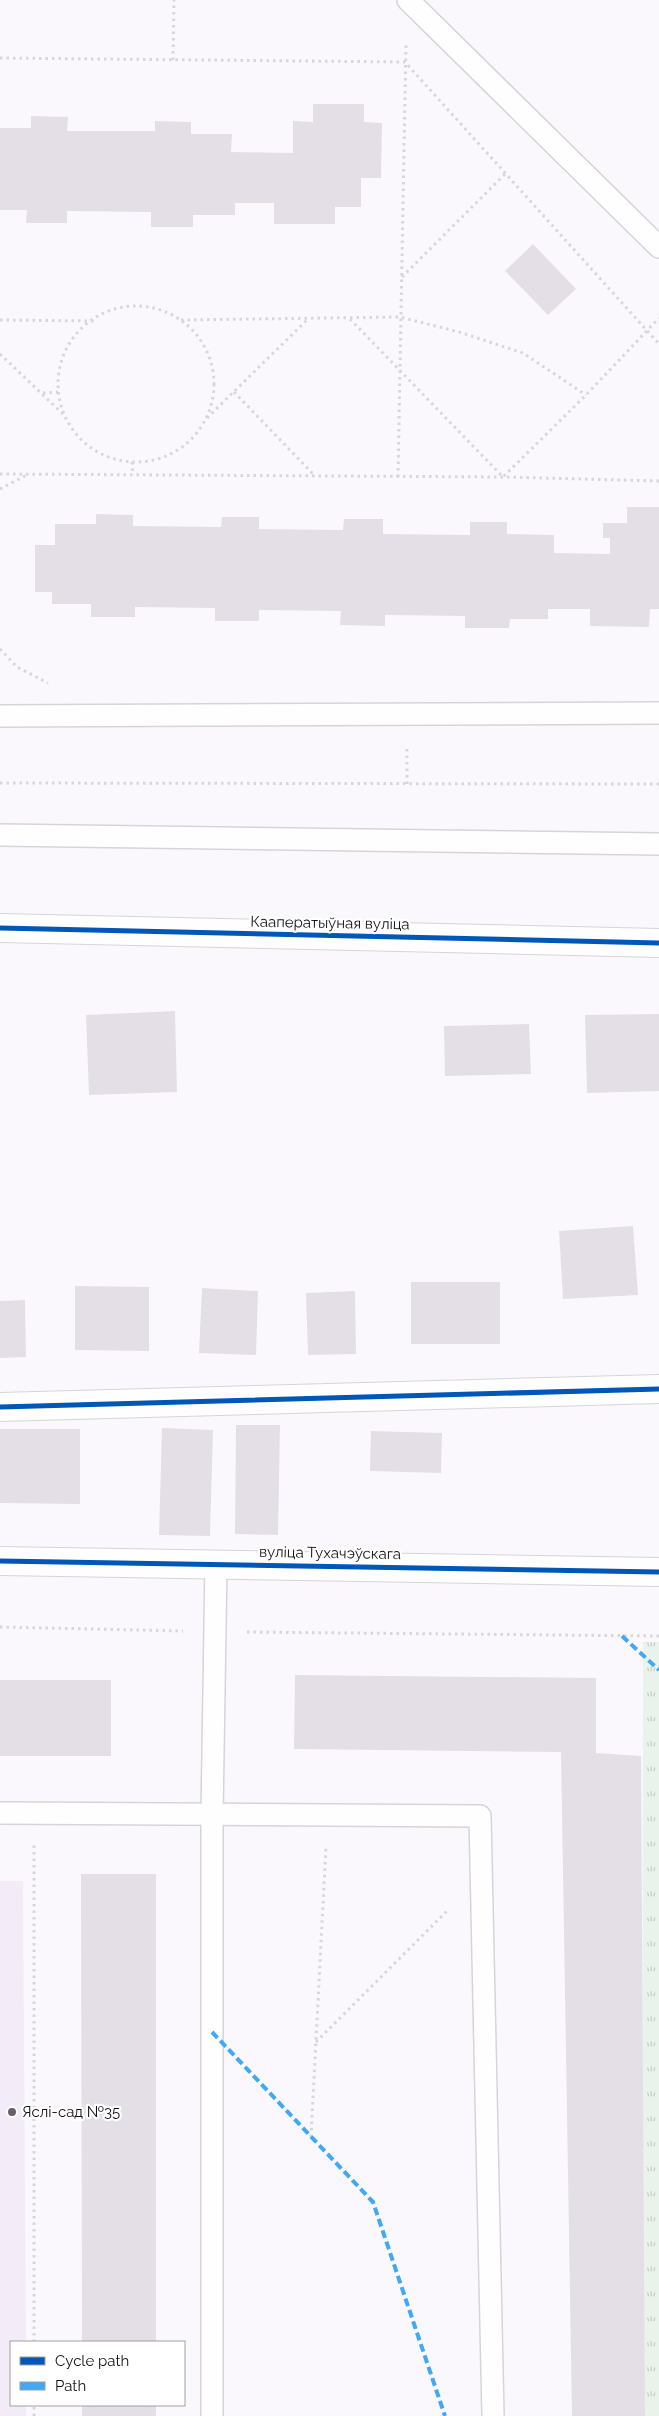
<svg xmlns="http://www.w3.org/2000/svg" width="659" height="2416" viewBox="0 0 659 2416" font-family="Raleway,sans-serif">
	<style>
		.built { fill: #f3ecf8 }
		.grass { fill: url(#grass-tufts) }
		.building { fill: #e4dfe7 }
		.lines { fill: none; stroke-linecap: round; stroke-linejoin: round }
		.lane-casing { stroke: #d7d4d9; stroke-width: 24 }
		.street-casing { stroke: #d7d4d9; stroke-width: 30 }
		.secondary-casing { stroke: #d7d4d9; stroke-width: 30 }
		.path { stroke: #d7d6d8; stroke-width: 3; stroke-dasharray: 2.5 4; stroke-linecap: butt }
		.lane { stroke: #fefeff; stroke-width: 21 }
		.street { stroke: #fefeff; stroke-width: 28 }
		.secondary { stroke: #fefeff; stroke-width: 28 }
		.quiet { stroke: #3fa9f5; stroke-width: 4; stroke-dasharray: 8 4; stroke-linecap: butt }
		.cycleway-casing { stroke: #fff; stroke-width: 8 }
		.cycleway { stroke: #0057b8; stroke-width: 5 }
		.poi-dot { fill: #656167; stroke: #fff; stroke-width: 2 }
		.labels { text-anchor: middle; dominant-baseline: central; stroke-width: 4.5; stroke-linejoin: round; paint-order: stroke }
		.street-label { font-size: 15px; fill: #141016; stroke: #fff }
		.poi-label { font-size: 15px; fill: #141016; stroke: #fff; text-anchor: start }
	</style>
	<defs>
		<pattern id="grass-tufts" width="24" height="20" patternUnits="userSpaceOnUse" patternTransform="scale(1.25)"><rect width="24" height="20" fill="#eaf3eb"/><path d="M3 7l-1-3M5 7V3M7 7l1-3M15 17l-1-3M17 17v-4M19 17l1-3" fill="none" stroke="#c8cfc9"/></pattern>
	</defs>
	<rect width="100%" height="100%" fill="#fbf8fd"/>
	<!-- built -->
	<polygon class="built" points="0,1881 23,1881 26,2342 11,2342 11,2405 26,2405 26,2416 0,2416"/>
	<!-- grass -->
	<polygon class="grass" points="643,1642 659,1642 659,2416 642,2416"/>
	<!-- building -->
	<g class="building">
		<polygon points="313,104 364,104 364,122 382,123 381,178 361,178 361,207 335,207 335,224 274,224 274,203 235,203 235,215 193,215 193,227 151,227 151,212 67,211 67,223 26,223 27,210 0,210 0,128 31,128 31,116 68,117 67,131 155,131 155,121 191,122 191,134 232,134 231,152 293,153 293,121 313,122"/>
		<polygon points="533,244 576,289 548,315 505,271"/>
		<polygon points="627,507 659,507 659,609 650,609 649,627 590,626 590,609 548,609 548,619 510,619 509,628 465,628 465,616 385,615 385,626 340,625 341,611 259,610 259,621 215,621 215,608 135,607 135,617 91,617 91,604 52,604 52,592 35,592 35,545 55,545 55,524 96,524 96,514 133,515 133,526 221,527 222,517 259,517 259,529 343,530 344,519 383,519 383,534 470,535 470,522 507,522 507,534 554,535 554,553 610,554 610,538 603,538 603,523 627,523"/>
		<polygon points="175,1011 177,1092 89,1095 86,1015"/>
		<polygon points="659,1014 659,1091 587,1093 585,1015"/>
		<polygon points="529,1024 531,1074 445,1076 444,1026"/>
		<polygon points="633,1226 638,1295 563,1299 559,1231"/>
		<rect x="411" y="1282" width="89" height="62"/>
		<polygon points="75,1286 149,1287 149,1351 75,1350"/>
		<polygon points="202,1288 258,1291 256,1355 199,1353"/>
		<polygon points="355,1291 356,1354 308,1355 306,1293"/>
		<polygon points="25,1300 26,1357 0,1358 0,1301"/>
		<polygon points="236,1425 280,1425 278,1535 235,1534"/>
		<polygon points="162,1428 213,1430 210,1536 159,1535"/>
		<polygon points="0,1429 80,1429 80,1504 0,1503"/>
		<polygon points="371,1431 442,1433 441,1473 370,1471"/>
		<polygon points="295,1675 596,1678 596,1753 641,1756 645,2416 572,2416 561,1752 294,1749"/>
		<rect x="0" y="1680" width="111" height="76"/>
		<polygon points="81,1874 156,1874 156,2342 82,2342"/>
		<rect x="82" y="2405" width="74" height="11"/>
	</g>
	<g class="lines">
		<!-- lane casing -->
		<g class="lane-casing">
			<g id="lane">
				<polyline points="408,0 659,247"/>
				<polyline points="0,716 659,713"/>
				<polyline points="0,835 659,844"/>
				<polyline points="0,1813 480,1816 493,2416"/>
				<polyline points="212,2416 212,1816 216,1563"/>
			</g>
		</g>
		<!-- street casing -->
		<g class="street-casing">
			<g id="street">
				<polyline points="0,928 659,943"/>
				<polyline points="0,1407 659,1389"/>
			</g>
		</g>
		<!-- secondary casing -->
		<g class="secondary-casing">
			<polyline id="secondary" points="0,1561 659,1572"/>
		</g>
		<!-- path -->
		<g class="path">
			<polyline points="0,58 405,62 659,344"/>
			<polyline points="173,60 174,0"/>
			<polyline points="402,277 505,174"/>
			<circle cx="136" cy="384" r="78"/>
			<polyline points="350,319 503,477 586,395 659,318"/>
			<polyline points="0,320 94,321"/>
			<polyline points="181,320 400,317 459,332 523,353 586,395"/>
			<polyline points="0,354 63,414"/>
			<polyline points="234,392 315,476"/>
			<polyline points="43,393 58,392"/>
			<polyline points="207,418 308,319"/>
			<polyline points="132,462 133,475"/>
			<polyline points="0,474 503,477 659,481"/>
			<polyline points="398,477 406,43"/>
			<polyline points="0,489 27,475"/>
			<polyline points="0,649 17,667 48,683"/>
			<polyline points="0,783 659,784"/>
			<polyline points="407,784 407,746"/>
			<polyline points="0,1627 183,1631"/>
			<polyline points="247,1632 659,1636"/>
			<polyline points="316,2042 449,1909"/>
			<polyline points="311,2137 326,1847"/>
			<polyline points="34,2342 34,1844"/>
			<polyline points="34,2416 34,2405"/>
		</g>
		<!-- lane -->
		<use href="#lane" class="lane"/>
		<!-- street -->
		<use href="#street" class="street"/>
		<!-- secondary -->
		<use href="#secondary" class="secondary"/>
		<!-- quiet -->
		<g class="quiet">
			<polyline points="622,1636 659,1670"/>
			<polyline points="212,2032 373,2202 445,2416"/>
		</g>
		<!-- cycleway casing -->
		<g class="cycleway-casing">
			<g id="cycleway">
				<polyline points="0,928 659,943"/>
				<polyline points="0,1407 659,1389"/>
				<polyline points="0,1561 659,1572"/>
			</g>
		</g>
		<!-- cycleway -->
		<use href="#cycleway" class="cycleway"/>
	</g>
	<!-- markers -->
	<circle class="poi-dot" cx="12" cy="2112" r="5"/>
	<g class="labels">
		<!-- street labels -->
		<g class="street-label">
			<text transform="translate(330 923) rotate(1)">Кааператыўная вуліца</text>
			<text transform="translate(330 1553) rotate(1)">вуліца Тухачэўскага</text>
		</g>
		<!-- poi labels -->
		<g class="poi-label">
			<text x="22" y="2112">Яслі-сад №35</text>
		</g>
	</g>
	<!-- legend -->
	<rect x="10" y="2341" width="175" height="65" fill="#ffffff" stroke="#a19fa2"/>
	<rect x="20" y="2357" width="25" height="8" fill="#0057b8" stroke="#a19fa2"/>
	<text x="55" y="2366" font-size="15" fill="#141016">Cycle path</text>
	<rect x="20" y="2382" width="25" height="8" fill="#3fa9f5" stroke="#a19fa2"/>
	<text x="55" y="2391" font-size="15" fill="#141016">Path</text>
</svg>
